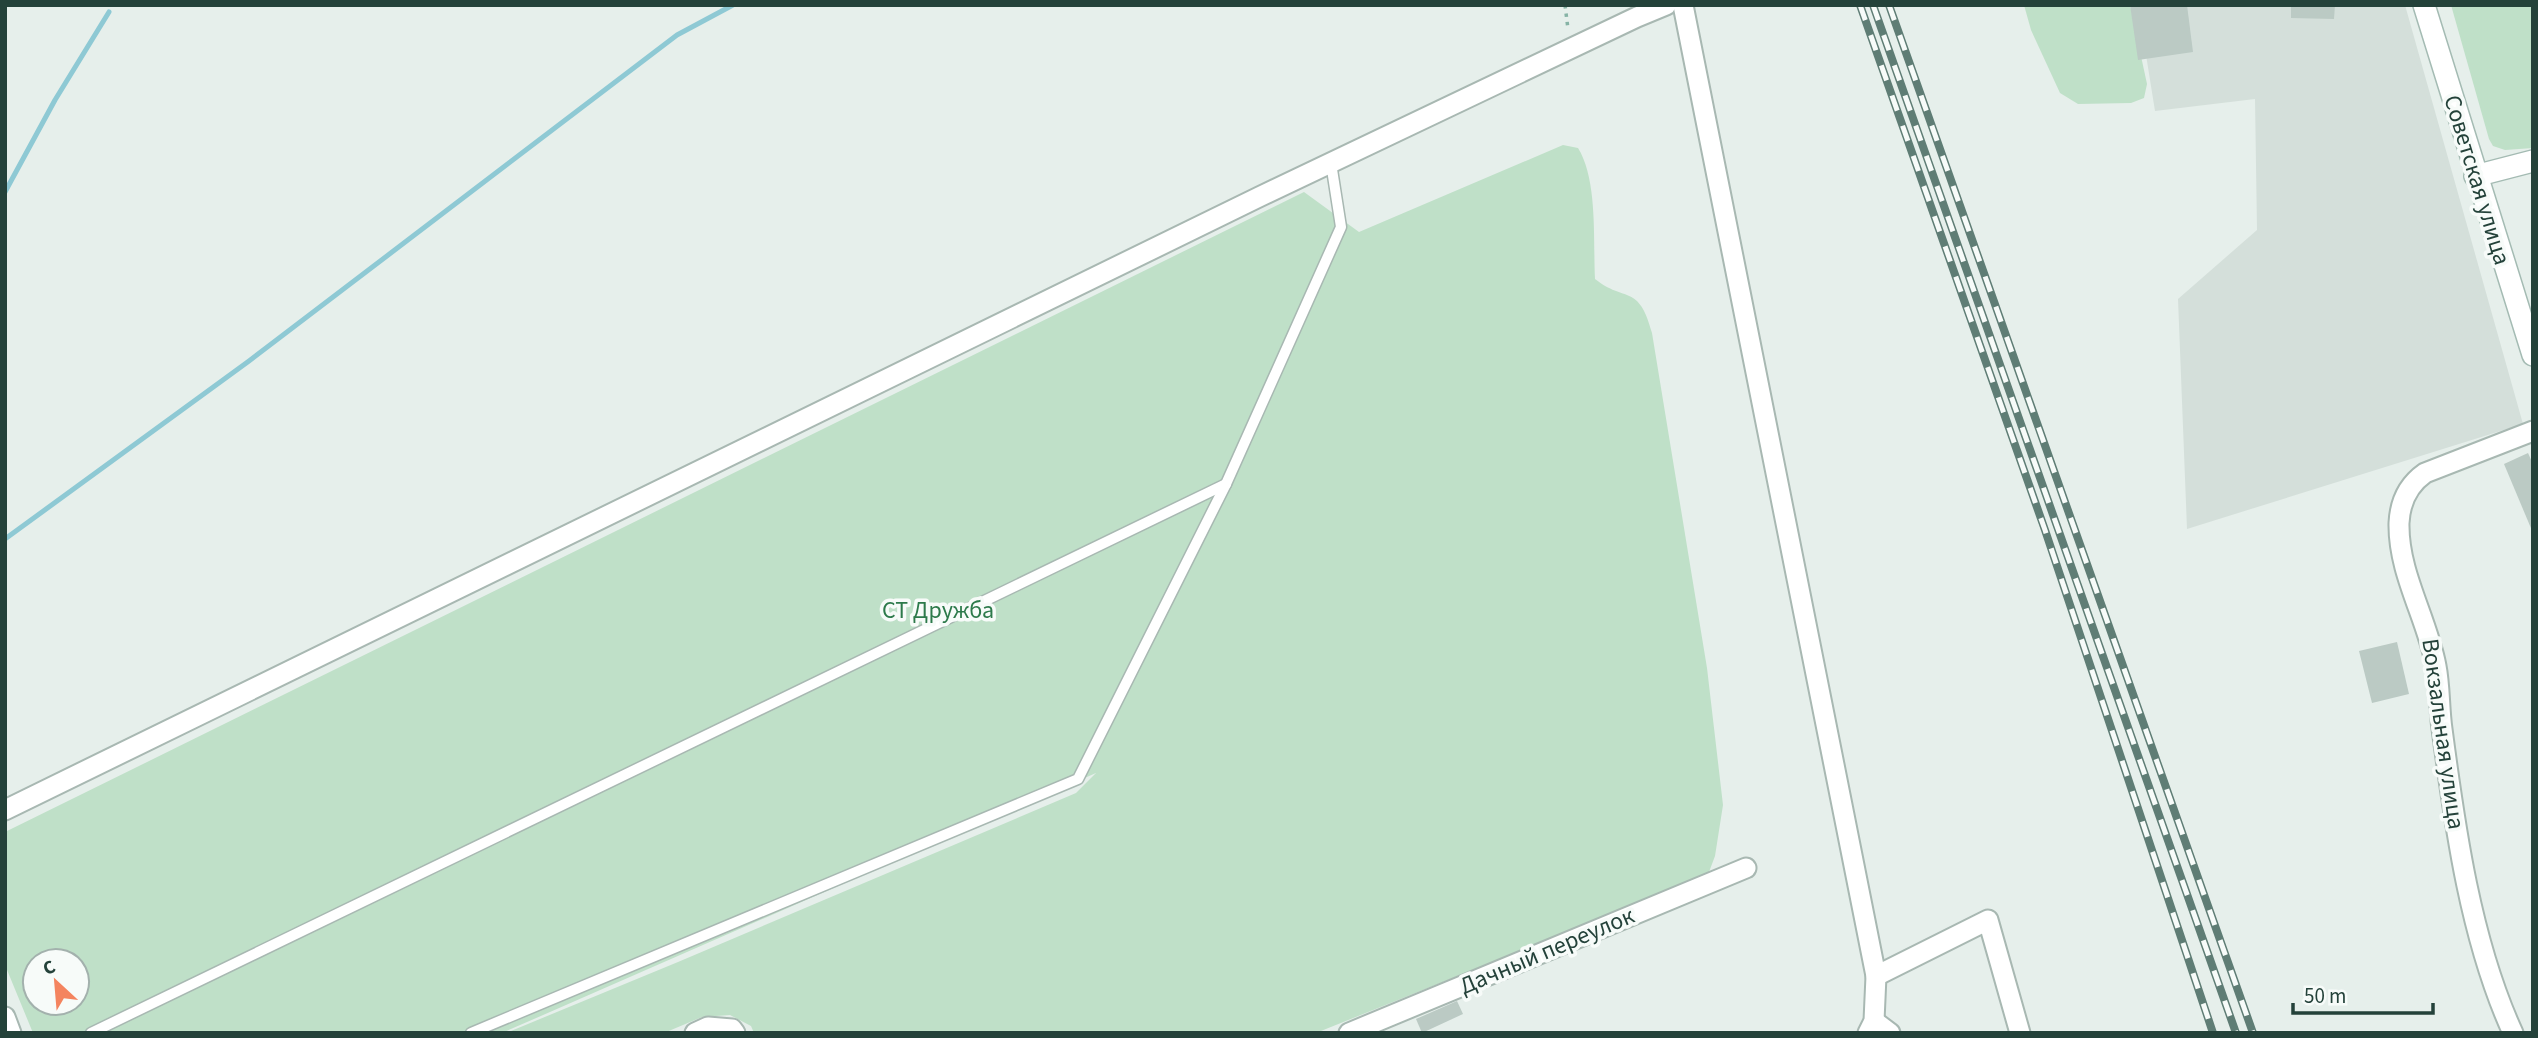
<svg xmlns="http://www.w3.org/2000/svg" width="2538" height="1038" viewBox="0 0 2538 1038" font-family="'Source Sans 3',sans-serif">
	<style>
		.built { fill: #d4dfda }
		.green { fill: #bfe0c8; fill-rule: evenodd }
		.lines { fill: none; stroke-linecap: round; stroke-linejoin: round }
		.stream { stroke: #8ec9d4; stroke-width: 5 }
		.building { fill: #bbcac4 }
		.lane-casing { stroke: #a8b8b2; stroke-width: 13 }
		.street-casing { stroke: #a8b8b2; stroke-width: 23 }
		.secondary-casing { stroke: #a4bbb3; stroke-width: 24 }
		.path { stroke: #86b3a5; stroke-width: 3.5; stroke-dasharray: 3.5 5; stroke-linecap: butt }
		.lane { stroke: #fff; stroke-width: 10 }
		.street { stroke: #fff; stroke-width: 19 }
		.secondary { stroke: #fff; stroke-width: 21 }
		.rail-casing { stroke: #5f7d75; stroke-width: 8 }
		.rail { stroke: #f7fbf9; stroke-width: 5; stroke-dasharray: 16; stroke-linecap: butt }
		.labels { text-anchor: middle; dominant-baseline: central; stroke-width: 7; stroke-linejoin: round; paint-order: stroke }
		.street-label { font-size: 24px; fill: #24423a; stroke: #f7fbf9 }
		.park-label { font-size: 24px; fill: #2d7a4b; stroke: #f7fbf9 }
	</style>
	<rect width="100%" height="100%" fill="#e6efeb"/>
	<!-- built -->
	<polygon class="built" points="2138,5 2405,5 2523,424 2187,529 2178,299 2257,230 2255,99 2155,111"/>
	<!-- green -->
	<g class="green">
		<polygon points="2024,5 2130,5 2147,84 2144,98 2131,103 2078,104 2060,93 2031,30"/>
		<polygon points="2451,5 2533,5 2533,148 2505,150 2493,146 2489,139"/>
		<path d="M1563 145 1578 148C1598 180 1593 241 1595 279 1625 303 1639 283 1652 333L1707 668 1723 805 1715 856 1709 872 1701 878 1316 1033H754L751 1026 730 1015 702 1017 664 1033H506L678 962 1076 793 1096 773 502 1033H33L5 965V832L1304 192 1359 232ZM35 961H77V1003H35Z"/>
	</g>
	<g class="lines">
		<!-- stream -->
		<g class="stream">
			<polyline points="5,192 55,100 109,12"/>
			<polyline points="5,539 249,361 677,35 733,5"/>
		</g>
	</g>
	<!-- building -->
	<g class="building">
		<polygon points="2130,5 2187,5 2193,52 2138,60"/>
		<polygon points="2291,5 2335,5 2334,19 2291,18"/>
		<polygon points="2528,453 2533,464 2533,533 2504,464"/>
		<polygon points="2397,642 2409,694 2372,703 2359,651"/>
		<polygon points="1457,1001 1463,1014 1422,1033 1416,1019"/>
	</g>
	<g class="lines">
		<!-- lane casing -->
		<g class="lane-casing">
			<g id="lane">
				<polyline points="91,1033 1226,484"/>
				<polyline points="471,1033 1078,779 1226,484 1341,227 1331,163"/>
			</g>
		</g>
		<!-- street casing -->
		<g class="street-casing">
			<g id="street">
				<polyline points="1683,5 1876,976 1874,1021 1868,1033"/>
				<polyline points="5,810 1259,197 1637,17 1666,5"/>
				<polyline points="1876,976 1988,920 2020,1033"/>
				<polyline points="5,1017 11,1033"/>
				<polyline points="1874,1021 1890,1033"/>
				<polyline points="695,1033 708,1027 732,1029 735,1033"/>
				<polyline points="1349,1033 1746,868"/>
				<path d="M2513 1033C2471 942 2455 828 2442 729 2439 708 2440 686 2436 666 2427 618 2398 573 2399 523 2400 502 2408 485 2425 473L2533 431"/>
			</g>
		</g>
		<!-- secondary casing -->
		<g class="secondary-casing">
			<g id="secondary">
				<polyline points="2424,5 2533,355"/>
				<polyline points="2475,176 2533,161"/>
			</g>
		</g>
		<!-- path -->
		<polyline class="path" points="1565,5 1568,29"/>
		<!-- lane -->
		<use href="#lane" class="lane"/>
		<!-- street -->
		<use href="#street" class="street"/>
		<!-- secondary -->
		<use href="#secondary" class="secondary"/>
		<!-- rail casing -->
		<g class="rail-casing">
			<g id="rail">
				<polyline points="1860,5 2045,530 2213,1033"/>
				<polyline points="1873,5 2236,1033"/>
				<polyline points="1889,5 2253,1033"/>
			</g>
		</g>
		<!-- rail -->
		<use href="#rail" class="rail"/>
	</g>
	<g class="labels">
		<!-- street labels -->
		<g class="street-label">
			<text transform="translate(2477 180) rotate(73)">Советская улица</text>
			<text transform="translate(2443 734) rotate(82)">Вокзальная улица</text>
			<text transform="translate(1547 951) rotate(-23)">Дачный переулок</text>
		</g>
		<!-- park labels -->
		<g class="park-label">
			<text x="938" y="610">СТ Дружба</text>
		</g>
	</g>
	<!-- border -->
	<rect width="2538" height="1038" fill="none" stroke="#24423a" stroke-width="14"/>
	<!-- north arrow -->
	<g transform="translate(56 982) rotate(334)"><circle r="33" fill="#f7fbf9" stroke="#a3b1ad" stroke-width="2"/>
	<path d="M0-5L12 26L0 18L-12 26Z" fill="#f4845f"/>
	<text y="-10" font-size="19" font-weight="bold" text-anchor="middle" fill="#24423a">С</text>
	</g>
	<!-- scale -->
	<path d="M2293 1003v10h140v-10" fill="none" stroke="#24423a" stroke-width="3.5"/>
	<text x="2304" y="1003" font-size="21" fill="#24423a" stroke="#f7fbf9" stroke-width="5" paint-order="stroke">50 m</text>
</svg>
